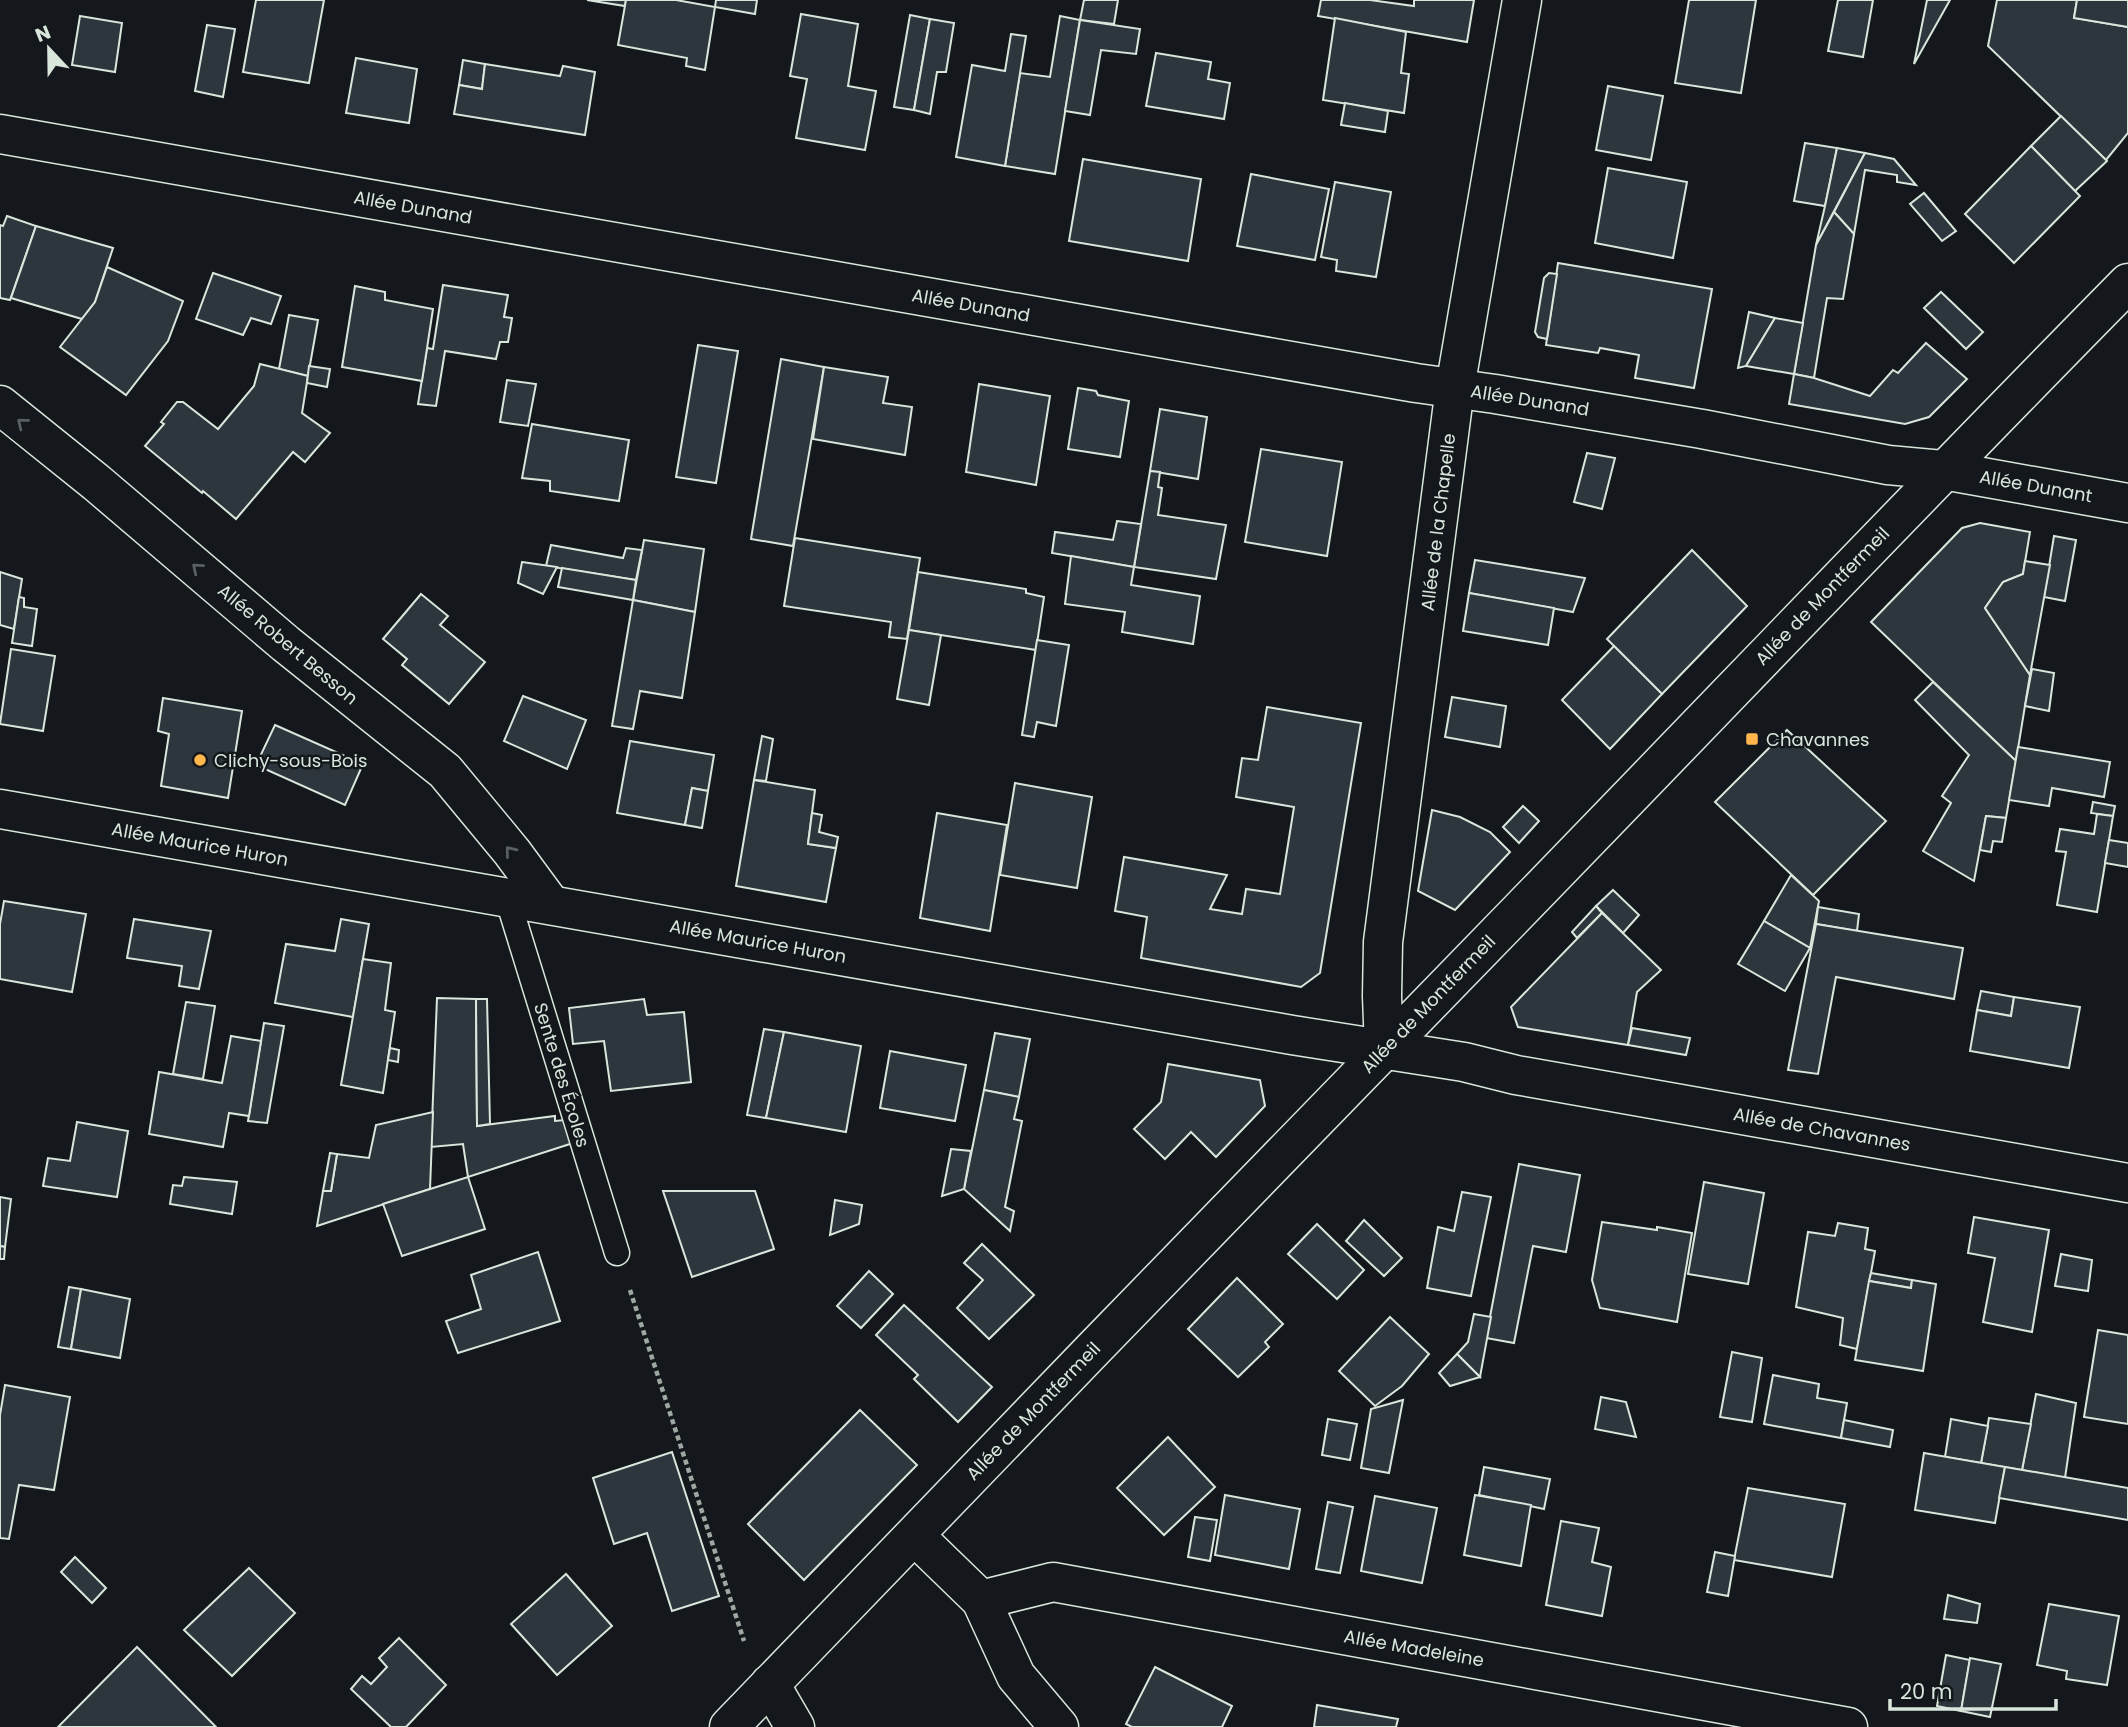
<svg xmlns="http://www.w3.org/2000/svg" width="2128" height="1727" viewBox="0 0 2128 1727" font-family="Poppins,sans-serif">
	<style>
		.building { fill: #2c363c; stroke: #d8e6dc; stroke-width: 2 }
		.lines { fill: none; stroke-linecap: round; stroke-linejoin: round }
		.service-casing { stroke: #d8e6dc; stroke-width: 27 }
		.minor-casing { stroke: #d8e6dc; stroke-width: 41 }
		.secondary-casing { stroke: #d8e6dc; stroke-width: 41 }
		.path { stroke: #9da8a2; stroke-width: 4.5; stroke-dasharray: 5 3.5; stroke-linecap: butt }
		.service { stroke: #14181c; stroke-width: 24 }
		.minor { stroke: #14181c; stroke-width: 38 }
		.secondary { stroke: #14181c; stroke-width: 38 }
		.oneway { stroke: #59605f }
		.poi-dot { fill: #ffb74d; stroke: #14181c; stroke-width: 2.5 }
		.labels { text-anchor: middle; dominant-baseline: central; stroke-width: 5; stroke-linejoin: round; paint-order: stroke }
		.street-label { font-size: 18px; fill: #d8e6dc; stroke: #14181c }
		.poi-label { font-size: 18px; fill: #d8e6dc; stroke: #14181c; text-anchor: start }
	</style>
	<rect width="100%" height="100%" fill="#14181c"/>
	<!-- building -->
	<g class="building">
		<polygon points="256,0 324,0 309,83 243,72"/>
		<polygon points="587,0 626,0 625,6"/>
		<polygon points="626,0 676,0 715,7 705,70 686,66 687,58 618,45"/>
		<polygon points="716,0 757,0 755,14 715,7"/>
		<polygon points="1084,0 1118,0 1114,24 1080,20"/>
		<polygon points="1321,0 1370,0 1414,6 1414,0 1474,0 1467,42 1318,16"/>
		<polygon points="1689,0 1756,0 1741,93 1675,83"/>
		<polygon points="1838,0 1873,0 1863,57 1828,51"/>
		<polygon points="1927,0 1950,0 1914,64"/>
		<polygon points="1997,0 2077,0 2074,18 2128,27 2128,133 2106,160 1988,46"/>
		<polygon points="2077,0 2128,0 2128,27 2074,18"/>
		<polygon points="801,14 858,24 848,86 876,91 865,150 796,138 807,79 790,76"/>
		<polygon points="910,15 930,19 914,110 894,107"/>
		<polygon points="80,16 122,23 115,72 72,65"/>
		<polygon points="1060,16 1080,20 1055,174 1005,166 1020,73 1050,77"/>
		<polygon points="1335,18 1406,32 1401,73 1409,74 1404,113 1323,100"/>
		<polygon points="930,19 954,23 946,72 937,72 930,114 914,110"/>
		<polygon points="1080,20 1140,29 1136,54 1101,50 1090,115 1065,111"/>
		<polygon points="207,25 235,29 223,97 195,91"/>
		<polygon points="1011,34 1026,36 1005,166 956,157 972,65 1005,71"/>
		<polygon points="1156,53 1211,62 1208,79 1230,83 1224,119 1146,106"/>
		<polygon points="356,58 417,69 409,123 346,113"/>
		<polygon points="463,60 485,64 482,89 459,85"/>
		<polygon points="485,64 560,76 563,66 595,72 585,135 454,114 459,85 482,89"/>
		<polygon points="1608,86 1663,96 1651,160 1596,150"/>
		<polygon points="1345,103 1388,111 1385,132 1341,125"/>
		<polygon points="2061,116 2107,161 2075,191 2031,146"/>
		<polygon points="1805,143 1837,148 1825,206 1794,201"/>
		<polygon points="2031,146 2080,196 2014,263 1965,214"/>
		<polygon points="1837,148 1865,153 1816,245 1825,206"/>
		<polygon points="1865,153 1894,159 1916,185 1897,182 1897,175 1865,170 1854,234 1834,212"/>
		<polygon points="1083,159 1201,179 1188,261 1069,241"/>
		<polygon points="1608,168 1687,182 1673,258 1595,243"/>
		<polygon points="1251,174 1329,189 1315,260 1237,246"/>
		<polygon points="1335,182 1391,192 1376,277 1336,271 1337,260 1321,257"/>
		<polygon points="1924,193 1956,231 1942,241 1910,204"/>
		<polygon points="1834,212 1854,234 1843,299 1827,298 1814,378 1794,374 1816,245"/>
		<polygon points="7,216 36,226 10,300 0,298 0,225 3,226"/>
		<polygon points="36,226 113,248 95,302 82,319 11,298"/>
		<polygon points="1558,263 1712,289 1694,388 1635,378 1639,355 1600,348 1598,353 1546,345"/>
		<polygon points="107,267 183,301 168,341 126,395 60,347 95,302"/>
		<polygon points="213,273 281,296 271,324 251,318 243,335 196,319"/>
		<polygon points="1549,273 1557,274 1547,339 1538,337 1535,332 1544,278"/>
		<polygon points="443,285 508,295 504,317 512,318 508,342 500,342 496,359 445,351 436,406 418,404 427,348 433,349"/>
		<polygon points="355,286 385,292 385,300 433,309 422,381 342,367"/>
		<polygon points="1941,292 1983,332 1966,349 1924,308"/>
		<polygon points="1749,312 1775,318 1746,366 1738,368"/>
		<polygon points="289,315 318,320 308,376 279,369"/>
		<polygon points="1775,318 1803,323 1794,374 1746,366"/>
		<polygon points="1926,343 1967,379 1929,417 1905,424 1789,404 1794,374 1814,378 1870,396 1893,370 1898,373"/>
		<polygon points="698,345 738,351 716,483 676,477"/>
		<polygon points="781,359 824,367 793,546 751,539"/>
		<polygon points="260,364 308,376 302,413 330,433 305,462 293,452 236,519 203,491 202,493 145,446 164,424 161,422 177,402 183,402 218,429 254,386"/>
		<polygon points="309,366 330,369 327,387 307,383"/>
		<polygon points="824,367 888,377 883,403 912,407 905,455 813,439"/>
		<polygon points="507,380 536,384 528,426 500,422"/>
		<polygon points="979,384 1050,396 1036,485 966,472"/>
		<polygon points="1078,388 1096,391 1098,395 1129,401 1120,457 1068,449"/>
		<polygon points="1160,409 1207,417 1198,479 1150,471"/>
		<polygon points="532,424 629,440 619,501 550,491 550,481 522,478"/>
		<polygon points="1261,449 1342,462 1327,556 1245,542"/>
		<polygon points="1587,453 1615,458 1602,509 1574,502"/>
		<polygon points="1150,471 1160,472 1158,487 1162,488 1158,515 1226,525 1216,579 1134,567"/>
		<polygon points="1117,521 1141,524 1134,567 1052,553 1055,532 1113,540"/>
		<polygon points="1980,523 2030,532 2023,574 2003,582 1985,608 2030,675 2016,761 1871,622 1962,528"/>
		<polygon points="2054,536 2076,540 2065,601 2044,597"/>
		<polygon points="795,538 920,558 907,639 889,637 891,622 784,606"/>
		<polygon points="644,540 704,549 695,612 633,600"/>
		<polygon points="551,545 623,558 626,548 642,550 636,580 546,566"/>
		<polygon points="1692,550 1747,606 1662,694 1607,639"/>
		<polygon points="1071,556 1134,567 1131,585 1200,596 1193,644 1122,632 1125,612 1065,604"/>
		<polygon points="1475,560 1585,578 1573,612 1469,593"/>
		<polygon points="2025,561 2050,565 2030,675 1985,608 2003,582 2023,574"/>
		<polygon points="522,562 557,567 543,594 518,583"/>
		<polygon points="562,568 636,580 633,600 558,587"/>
		<polygon points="0,572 22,579 14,629 0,625"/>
		<polygon points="918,572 1026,589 1026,593 1044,597 1036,650 909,630"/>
		<polygon points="1469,593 1554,608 1548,645 1463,631"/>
		<polygon points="421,594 448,616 440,625 485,662 449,704 402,665 407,659 383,639"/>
		<polygon points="19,597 24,598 24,607 37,609 32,646 12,643"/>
		<polygon points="633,600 695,612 682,698 640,691 633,729 612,726"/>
		<polygon points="909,630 941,635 929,705 897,699"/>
		<polygon points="1037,640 1069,645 1056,726 1037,722 1034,737 1022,735"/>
		<polygon points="1614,646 1662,694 1610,749 1562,700"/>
		<polygon points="11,649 55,656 43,731 0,724"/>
		<polygon points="2032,669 2054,673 2049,711 2025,706"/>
		<polygon points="1933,682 2016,761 2006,818 1986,816 1974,881 1923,851 1951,803 1942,796 1969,755 1915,700"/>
		<polygon points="523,696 586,720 567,769 504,741"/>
		<polygon points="1452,697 1506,706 1500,747 1445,737"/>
		<polygon points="163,698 242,711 228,798 161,786 169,734 158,731"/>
		<polygon points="1267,707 1361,723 1320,973 1301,987 1141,958 1147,917 1115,911 1124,857 1227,875 1210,909 1242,914 1246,889 1280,894 1294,807 1236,797 1242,758 1258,760"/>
		<polygon points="275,725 363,764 345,805 256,765"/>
		<polygon points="1787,730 1886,821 1813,895 1715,802"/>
		<polygon points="762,736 773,739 766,781 754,780"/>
		<polygon points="630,741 714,755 708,791 692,788 685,825 617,813"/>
		<polygon points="2018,747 2110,762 2104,797 2052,788 2049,806 2009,800"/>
		<polygon points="754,780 815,790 808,844 836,848 826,902 736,886"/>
		<polygon points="1015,783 1092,797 1077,888 1000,875"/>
		<polygon points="692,788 708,791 702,828 685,825"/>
		<polygon points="2093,802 2115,806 2113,816 2091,813"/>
		<polygon points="1523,806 1539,821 1519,843 1503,827"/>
		<polygon points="1432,810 1460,817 1490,832 1510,852 1455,910 1418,891"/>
		<polygon points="812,813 822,815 819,832 838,837 836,848 808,844"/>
		<polygon points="937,813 1007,825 990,931 920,918"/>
		<polygon points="2097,814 2113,816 2097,912 2057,905 2066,852 2056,851 2060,829 2094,834"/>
		<polygon points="1986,816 2006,818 2002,842 1993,841 1991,852 1980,850"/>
		<polygon points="2109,840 2128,843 2128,867 2105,863"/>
		<polygon points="1791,875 1819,901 1810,948 1764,921"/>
		<polygon points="1613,890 1639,915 1623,933 1596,906"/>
		<polygon points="4,901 86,914 72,992 0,979 0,924"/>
		<polygon points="1596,906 1602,913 1577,938 1572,932"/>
		<polygon points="1818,907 1859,914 1857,931 1816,924"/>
		<polygon points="1602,913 1661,970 1637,992 1628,1045 1518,1027 1511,1007"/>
		<polygon points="134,919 211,931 199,989 179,986 182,966 127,958"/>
		<polygon points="341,919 369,924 353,1017 275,1003 286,944 335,951"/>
		<polygon points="1764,921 1810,948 1785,991 1738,964"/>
		<polygon points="1816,924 1963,948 1954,999 1836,977 1818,1074 1788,1070"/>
		<polygon points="363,959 391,963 385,1010 395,1012 383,1093 341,1085"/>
		<polygon points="1981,991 2014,997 2011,1016 1977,1010"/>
		<polygon points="2014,997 2080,1007 2069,1068 1970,1051 1977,1010 2011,1016"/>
		<polygon points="437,998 476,999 477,1126 555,1116 555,1121 565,1120 573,1143 468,1177 463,1144 431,1147"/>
		<polygon points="476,999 487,999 490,1124 477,1126"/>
		<polygon points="644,999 647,1015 684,1012 691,1082 611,1091 604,1041 573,1044 569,1008"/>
		<polygon points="186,1002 215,1006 203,1079 173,1074"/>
		<polygon points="264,1023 284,1026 267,1123 248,1121"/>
		<polygon points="1632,1028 1690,1038 1686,1055 1628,1045"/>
		<polygon points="764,1029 784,1032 766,1118 747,1115"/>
		<polygon points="784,1032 861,1046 846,1132 766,1118"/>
		<polygon points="995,1033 1030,1039 1019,1097 984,1090"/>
		<polygon points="231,1036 261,1041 249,1116 229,1113 223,1147 149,1134 159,1072 222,1083"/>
		<polygon points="390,1048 399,1050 398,1062 388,1060"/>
		<polygon points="890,1051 966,1065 955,1121 880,1108"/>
		<polygon points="1168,1064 1260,1080 1265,1106 1216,1157 1191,1132 1165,1159 1134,1129 1161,1102"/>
		<polygon points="984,1090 1019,1097 1014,1119 1022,1121 1005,1207 1014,1211 1010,1231 964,1189"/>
		<polygon points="433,1112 430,1189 317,1226 323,1191 331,1191 337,1154 369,1158 376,1125"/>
		<polygon points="77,1122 128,1131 117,1197 43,1186 48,1158 70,1161"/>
		<polygon points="951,1149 971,1151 964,1189 942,1196"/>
		<polygon points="330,1153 337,1154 331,1191 323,1191"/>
		<polygon points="1519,1164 1580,1175 1566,1252 1533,1246 1514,1343 1486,1338"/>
		<polygon points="184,1177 237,1182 232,1214 170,1204 173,1185 182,1186"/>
		<polygon points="468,1177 485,1229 402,1256 383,1204"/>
		<polygon points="1704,1182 1764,1193 1748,1284 1688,1274"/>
		<polygon points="663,1191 755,1191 774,1249 692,1277"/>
		<polygon points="1462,1192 1491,1197 1471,1296 1427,1288 1438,1227 1454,1231"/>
		<polygon points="0,1197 11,1199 5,1247 0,1246"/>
		<polygon points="835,1200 862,1205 859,1224 830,1235"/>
		<polygon points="1974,1217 2049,1230 2032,1332 1983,1322 1995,1258 1968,1253"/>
		<polygon points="1364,1220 1402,1258 1384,1276 1346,1241"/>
		<polygon points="1602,1222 1657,1230 1657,1227 1692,1233 1677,1322 1600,1308 1592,1280"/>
		<polygon points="1838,1223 1868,1228 1865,1249 1875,1251 1857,1349 1840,1345 1843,1318 1796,1307 1808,1232 1835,1236"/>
		<polygon points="1317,1224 1364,1270 1337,1299 1288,1254"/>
		<polygon points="982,1244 1034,1295 989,1339 957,1308 983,1280 964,1263"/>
		<polygon points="0,1246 5,1247 4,1259 0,1259"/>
		<polygon points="538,1252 560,1321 458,1353 446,1321 481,1309 471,1275"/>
		<polygon points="2061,1254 2092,1260 2088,1291 2055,1286"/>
		<polygon points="869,1271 893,1294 861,1328 837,1306"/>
		<polygon points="1871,1273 1912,1280 1911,1288 1869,1281"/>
		<polygon points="1237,1278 1283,1324 1265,1342 1269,1347 1238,1377 1188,1329"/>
		<polygon points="1912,1280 1936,1284 1923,1371 1855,1360 1869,1281 1911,1288"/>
		<polygon points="69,1287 81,1289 71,1349 58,1347"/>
		<polygon points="81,1289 130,1299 120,1358 71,1349"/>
		<polygon points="904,1305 992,1387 958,1422 914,1379 918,1375 876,1335"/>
		<polygon points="1474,1314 1491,1317 1480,1377 1457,1354 1468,1342"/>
		<polygon points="1390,1317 1429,1354 1402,1386 1375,1406 1339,1371"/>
		<polygon points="2098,1330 2128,1335 2128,1424 2084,1417"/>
		<polygon points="1732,1352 1762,1358 1752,1422 1720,1417"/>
		<polygon points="1457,1354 1480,1377 1450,1386 1439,1373"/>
		<polygon points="1773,1375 1819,1384 1817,1398 1847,1403 1841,1438 1764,1424"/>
		<polygon points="5,1385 70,1397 54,1490 19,1485 9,1539 0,1538 0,1415"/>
		<polygon points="2036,1394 2076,1403 2065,1478 2022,1470"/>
		<polygon points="1601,1397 1626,1402 1636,1437 1595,1429"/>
		<polygon points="1403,1400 1389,1473 1361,1468 1371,1409"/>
		<polygon points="860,1410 917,1465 804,1580 748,1524"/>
		<polygon points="1989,1418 2031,1424 2022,1470 1981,1463"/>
		<polygon points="1328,1419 1357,1424 1350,1460 1322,1455"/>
		<polygon points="1951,1419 1988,1426 1981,1463 1945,1457"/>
		<polygon points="1844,1420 1893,1430 1890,1447 1841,1438"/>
		<polygon points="1168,1437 1215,1487 1164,1535 1117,1488"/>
		<polygon points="672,1452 719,1596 672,1611 647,1533 614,1544 593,1478"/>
		<polygon points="1924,1453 2005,1467 1995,1523 1915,1510"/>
		<polygon points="1484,1467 1550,1479 1544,1509 1479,1495"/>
		<polygon points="2005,1467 2128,1488 2128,1520 1999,1498"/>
		<polygon points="1748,1488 1845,1504 1832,1577 1734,1560"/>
		<polygon points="1225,1495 1300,1509 1289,1569 1215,1555"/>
		<polygon points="1475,1495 1531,1505 1521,1566 1464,1555"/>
		<polygon points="1375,1496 1437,1508 1422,1583 1361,1571"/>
		<polygon points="1328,1502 1353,1507 1340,1573 1316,1569"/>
		<polygon points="1195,1517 1217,1520 1210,1561 1188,1557"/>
		<polygon points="1561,1521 1599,1528 1592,1562 1611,1567 1602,1616 1546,1605"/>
		<polygon points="1715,1552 1735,1556 1728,1596 1707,1592"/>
		<polygon points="75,1557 106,1588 92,1603 61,1572"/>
		<polygon points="249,1568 295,1613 232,1676 184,1630"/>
		<polygon points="566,1574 612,1626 557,1675 511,1624"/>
		<polygon points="1948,1595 1980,1604 1977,1623 1944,1619"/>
		<polygon points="2049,1604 2119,1616 2107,1685 2066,1679 2067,1671 2037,1665"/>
		<polygon points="399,1638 446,1685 406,1727 391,1727 351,1689 362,1676 371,1684 387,1667 379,1658"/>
		<polygon points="137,1647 216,1727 58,1727"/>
		<polygon points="1946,1655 1970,1660 1961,1711 1937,1706"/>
		<polygon points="1970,1658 2001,1664 1990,1717 1961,1711"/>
		<polygon points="1155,1667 1232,1706 1222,1727 1132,1727 1126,1724"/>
		<polygon points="1317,1705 1398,1719 1396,1727 1314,1727"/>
	</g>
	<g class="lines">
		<!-- service casing -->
		<g class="service-casing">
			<polyline id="service" points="507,897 617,1253"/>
		</g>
		<!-- minor casing -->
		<g class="minor-casing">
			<g id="minor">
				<polyline points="0,134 1416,383 1495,394 1702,429 1888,465 1943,470 2128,503"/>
				<polyline points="0,405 97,483 286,644 445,771 512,852 551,905"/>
				<polyline points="0,809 1292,1035 1464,1062 1516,1075 2128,1183"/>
				<polyline points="1384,1048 1382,996 1383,942 1455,388 1522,0"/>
				<polyline points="915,1536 981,1600 1016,1676 1059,1727"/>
				<polyline points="981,1600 1053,1582 1848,1727"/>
				<polyline points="770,1684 795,1727"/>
			</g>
		</g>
		<!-- secondary casing -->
		<g class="secondary-casing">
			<path id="secondary" d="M729 1727C981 1465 1234 1203 1488 943 1702 723 1913 501 2128 283"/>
		</g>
		<!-- path -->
		<polyline class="path" points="630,1290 744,1641"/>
		<!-- service -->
		<use href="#service" class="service"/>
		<!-- minor -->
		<use href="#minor" class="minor"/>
		<!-- secondary -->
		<use href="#secondary" class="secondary"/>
	</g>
	<!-- one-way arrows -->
	<defs><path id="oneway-chevron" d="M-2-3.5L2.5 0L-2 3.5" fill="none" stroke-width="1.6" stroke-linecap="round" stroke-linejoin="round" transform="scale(1.75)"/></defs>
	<g class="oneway">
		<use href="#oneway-chevron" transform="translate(22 423) rotate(-141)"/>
		<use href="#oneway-chevron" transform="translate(197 568) rotate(-140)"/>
		<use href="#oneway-chevron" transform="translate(510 851) rotate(-129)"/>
	</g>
	<!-- markers -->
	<g class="poi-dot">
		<rect x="1745" y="732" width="14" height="14" rx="3.5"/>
		<circle cx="200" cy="760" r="7"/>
	</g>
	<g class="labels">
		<!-- street labels -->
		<g class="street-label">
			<text transform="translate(413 207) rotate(10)">Allée Dunand</text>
			<text transform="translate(971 305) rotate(10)">Allée Dunand</text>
			<text transform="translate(1530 400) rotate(9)">Allée Dunand</text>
			<text transform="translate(2036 486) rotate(10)">Allée Dunant</text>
			<text transform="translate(1438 522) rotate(-83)">Allée de la Chapelle</text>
			<text transform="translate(1822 596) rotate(-46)">Allée de Montfermeil</text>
			<text transform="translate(288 644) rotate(40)">Allée Robert Besson</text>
			<text transform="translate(200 844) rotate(10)">Allée Maurice Huron</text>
			<text transform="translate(758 941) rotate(10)">Allée Maurice Huron</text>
			<text transform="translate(1428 1004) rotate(-46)">Allée de Montfermeil</text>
			<text transform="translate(562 1075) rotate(73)">Sente des Écoles</text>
			<text transform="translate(1822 1129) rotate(10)">Allée de Chavannes</text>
			<text transform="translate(1033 1411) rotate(-46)">Allée de Montfermeil</text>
			<text transform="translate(1414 1648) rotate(10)">Allée Madeleine</text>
		</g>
		<!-- poi labels -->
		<g class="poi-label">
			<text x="1766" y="739">Chavannes</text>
			<text x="214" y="760">Clichy-sous-Bois</text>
		</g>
	</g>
	<!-- north arrow -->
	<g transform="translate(49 49) rotate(338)" stroke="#14181c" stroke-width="5" paint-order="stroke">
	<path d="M0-5L12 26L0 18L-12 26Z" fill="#d8e6dc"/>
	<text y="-10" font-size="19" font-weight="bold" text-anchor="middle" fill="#d8e6dc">N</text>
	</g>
	<!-- scale -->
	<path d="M1890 1699v10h166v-10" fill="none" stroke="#d8e6dc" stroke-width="3.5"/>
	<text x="1900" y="1699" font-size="21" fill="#d8e6dc" stroke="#14181c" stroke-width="5" paint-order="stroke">20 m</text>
</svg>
